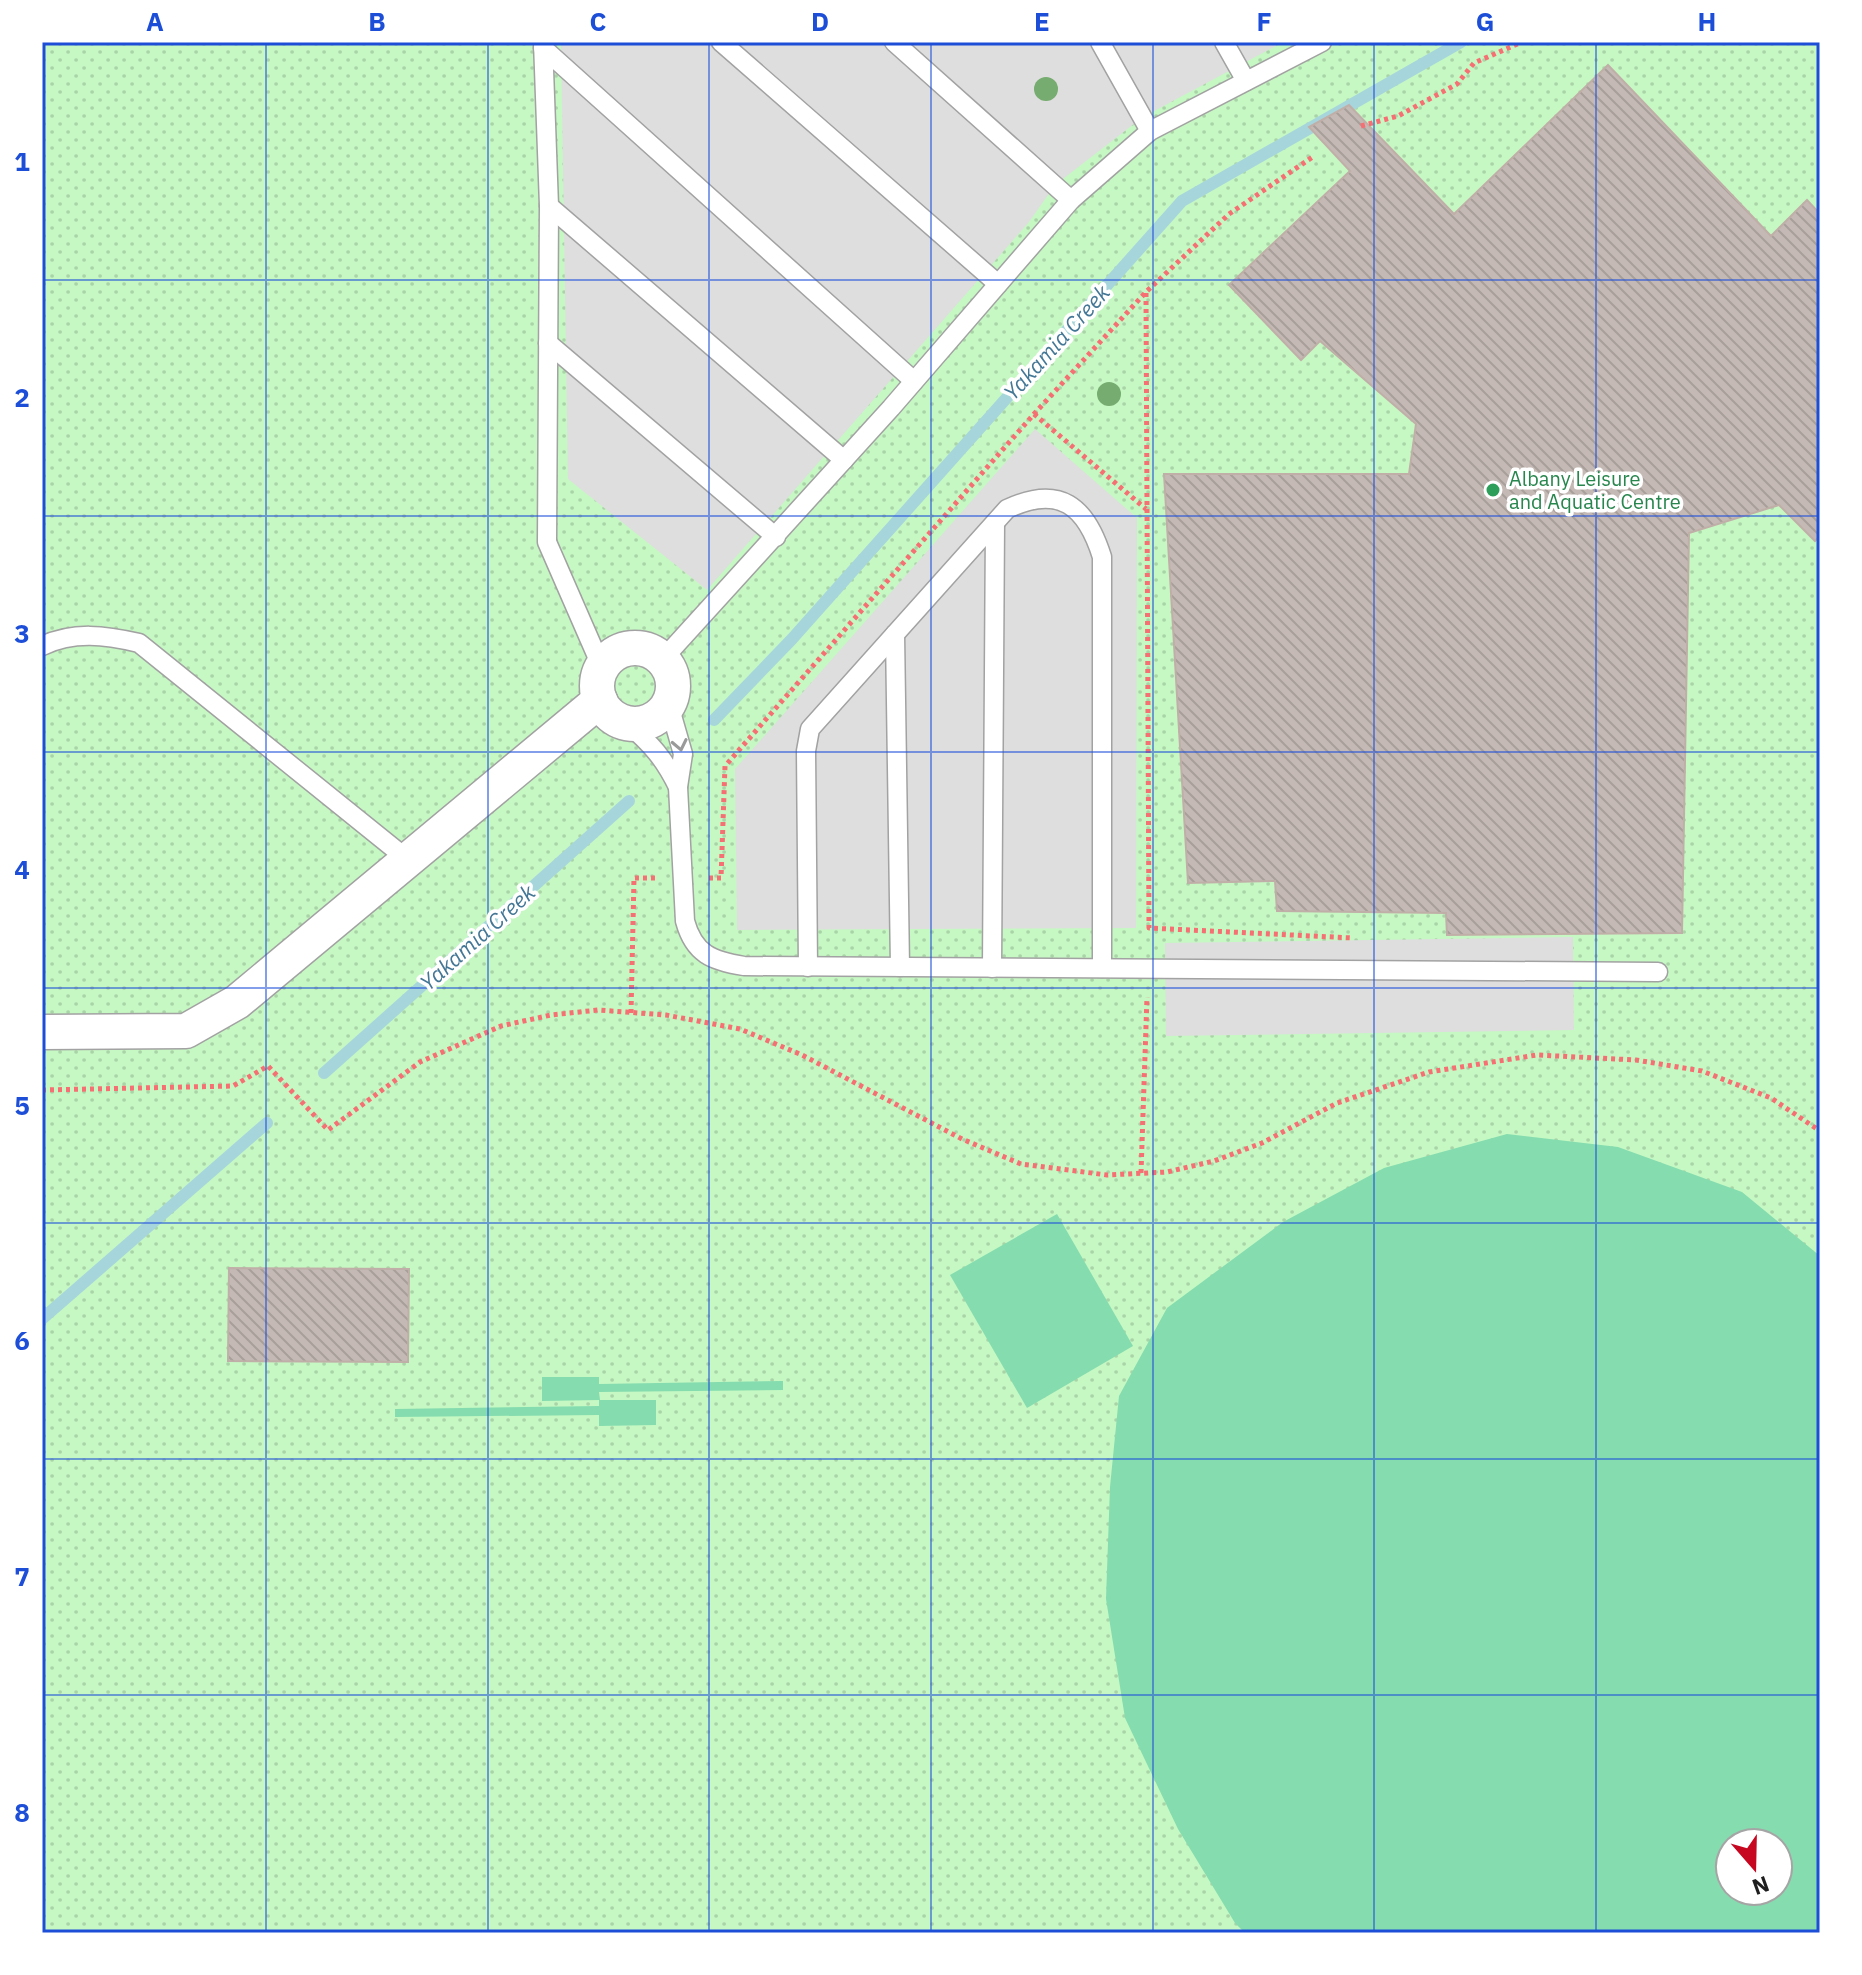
<svg xmlns="http://www.w3.org/2000/svg" width="1862" height="1975" viewBox="0 0 1862 1975" font-family="'IBM Plex Sans',sans-serif">
	<style>
		.park { fill: url(#park-dots); fill-rule: evenodd }
		.pitch { fill: #85dcaf; fill-rule: evenodd }
		.parking { fill: #dedede }
		.lines { fill: none; stroke-linecap: round; stroke-linejoin: round }
		.stream { stroke: #a6d6db; stroke-width: 12 }
		.building { fill: url(#building-back-hatch); stroke: #c0afa8; stroke-width: 2 }
		.lane-casing { stroke: #a2a2a2; stroke-width: 21 }
		.street-casing { stroke: #a2a2a2; stroke-width: 37 }
		.path { stroke: #f66f73; stroke-width: 5; stroke-dasharray: 4 4; stroke-linecap: butt }
		.lane { stroke: #fff; stroke-width: 18 }
		.street { stroke: #fff; stroke-width: 34 }
		.tree { fill: #76ac6f }
		.oneway { stroke: #9a9a9a }
		.grid { fill: none; stroke: #1d4ed8; stroke-width: 2; stroke-opacity: 0.55 }
		.leisure-dot { fill: #2e9e5b; stroke: #fff; stroke-width: 3 }
		.labels { text-anchor: middle; dominant-baseline: central; stroke-width: 7; stroke-linejoin: round; paint-order: stroke }
		.leisure-label { font-size: 20px; fill: #27864d; stroke: #fff; text-anchor: start }
		.water-label { font-size: 22px; font-style: italic; fill: #447795; stroke: #fff }
		.neatline { fill: none; stroke: #1d4ed8; stroke-width: 3 }
		.grid-label { font-size: 26px; text-anchor: middle; font-weight: bold; fill: #1d4ed8 }
	</style>
	<defs>
		<pattern id="park-dots" width="8" height="8" patternUnits="userSpaceOnUse" patternTransform="scale(2)"><rect width="8" height="8" fill="#c6f8c3"/><path d="M2 2h.1M6 6h.1" fill="none" stroke="#aad4a7" stroke-width="1.8" stroke-linecap="round"/></pattern>
		<pattern id="building-back-hatch" width="6" height="6" patternUnits="userSpaceOnUse" patternTransform="scale(2)"><rect width="6" height="6" fill="#c4b9b4"/><path d="M-1 5l2 2M0 0l6 6M5-1l2 2" fill="none" stroke="#a89f9a"/></pattern>
	</defs>
	<rect width="100%" height="100%" fill="#efeae5"/>
	<!-- park -->
	<path class="park" d="M42 42H1820V1933H42ZM1730 1843H1778V1891H1730Z"/>
	<!-- pitch -->
	<g class="pitch">
		<path d="M1507 1134 1618 1147 1742 1192 1820 1256V1933H1245L1235 1923 1178 1829 1125 1718 1106 1599 1110 1487 1119 1396 1167 1308 1283 1222 1384 1168ZM1778 1843V1891H1730V1843Z"/>
		<polygon points="1057,1214 1133,1346 1027,1408 950,1275"/>
		<polygon points="542,1377 599,1377 599,1384 783,1381 783,1390 599,1392 600,1400 656,1400 656,1425 599,1426 599,1415 395,1417 395,1409 599,1406 599,1400 542,1401"/>
	</g>
	<!-- parking -->
	<g class="parking">
		<polygon points="561,42 1283,42 1143,117 1055,185 1029,222 707,590 568,479"/>
		<polygon points="1035,429 1137,518 1136,928 737,930 735,769"/>
		<polygon points="1573,937 1574,1030 1166,1036 1165,943"/>
	</g>
	<g class="lines">
		<!-- stream -->
		<g class="stream">
			<polyline points="714,720 792,639 1182,201 1461,42"/>
			<polyline points="324,1073 629,801"/>
			<polyline points="42,1319 267,1123"/>
		</g>
	</g>
	<!-- building -->
	<g class="building">
		<polygon points="1608,65 1771,236 1807,200 1820,214 1820,536 1815,541 1779,505 1689,533 1682,933 1447,935 1446,913 1277,911 1275,881 1188,883 1164,474 1409,474 1416,424 1320,341 1301,360 1229,285 1350,171 1309,127 1349,105 1454,214"/>
		<polygon points="229,1268 409,1269 408,1362 228,1361"/>
	</g>
	<g class="lines">
		<!-- lane casing -->
		<g class="lane-casing">
			<g id="lane">
				<polyline points="543,42 549,206 547,542 602,668"/>
				<polyline points="721,42 998,284"/>
				<polyline points="894,42 1071,200"/>
				<polyline points="1100,42 1150,131"/>
				<polyline points="1224,42 1246,81"/>
				<polyline points="543,48 914,381"/>
				<polyline points="549,206 844,460"/>
				<polyline points="548,343 776,537"/>
				<polyline points="895,634 900,967"/>
				<path d="M42 646C74 631 105 635 139 643L407 859"/>
				<polyline points="663,659 891,408 1071,200 1150,131 1322,42"/>
				<path d="M669 705 683 754 678 787 685 921C694 954 712 961 744 966L1658 972"/>
				<path d="M627 723C651 744 664 758 678 787"/>
				<path d="M808 967 806 751 810 729 1007 509C1060 484 1086 506 1102 557V968"/>
				<polyline points="992,968 995,523"/>
			</g>
		</g>
		<!-- street casing -->
		<g class="street-casing">
			<g id="street">
				<circle cx="635" cy="686" r="38"/>
				<polyline points="42,1032 186,1031 237,1002 600,700"/>
			</g>
		</g>
		<!-- path -->
		<g class="path">
			<polyline points="1361,126 1398,116 1457,84 1474,63 1522,42"/>
			<polyline points="1146,293 1149,928 1353,938"/>
			<polyline points="1034,414 1146,509"/>
			<polyline points="709,878 721,878 725,766 1034,414 1146,292 1229,214 1314,156"/>
			<polyline points="631,1013 634,878 655,878"/>
			<polyline points="42,1090 233,1086 268,1066 328,1130 420,1062 501,1026 551,1015 598,1010 666,1015 740,1029 802,1055 962,1139 1021,1164 1107,1175 1167,1172 1214,1161 1262,1143 1337,1103 1429,1072 1537,1055 1636,1060 1702,1071 1771,1098 1820,1131"/>
			<polyline points="1141,1173 1147,997"/>
		</g>
		<!-- lane -->
		<use href="#lane" class="lane"/>
		<!-- street -->
		<use href="#street" class="street"/>
	</g>
	<!-- trees -->
	<g class="tree">
		<circle cx="1046" cy="89" r="12"/>
		<circle cx="1109" cy="394" r="12"/>
	</g>
	<!-- one-way arrows -->
	<defs><path id="oneway-chevron" d="M-2-3.5L2.5 0L-2 3.5" fill="none" stroke-width="1.6" stroke-linecap="round" stroke-linejoin="round" transform="scale(2)"/></defs>
	<use class="oneway" href="#oneway-chevron" transform="translate(680 745) rotate(78)"/>
	<!-- grid -->
	<path class="grid" d="M266 42V1933M488 42V1933M709 42V1933M931 42V1933M1153 42V1933M1374 42V1933M1596 42V1933M42 280H1820M42 516H1820M42 752H1820M42 988H1820M42 1223H1820M42 1459H1820M42 1695H1820"/>
	<!-- markers -->
	<circle class="leisure-dot" cx="1493" cy="490" r="8"/>
	<g class="labels">
		<!-- leisure labels -->
		<g class="leisure-label">
			<text x="1509" y="478">Albany Leisure<tspan x="1509" dy="23">and Aquatic Centre</tspan></text>
		</g>
		<!-- water labels -->
		<g class="water-label">
			<text transform="translate(1056 342) rotate(-48)">Yakamia Creek</text>
			<text transform="translate(477 937) rotate(-42)">Yakamia Creek</text>
		</g>
	</g>
	<!-- border -->
	<rect width="1862" height="1975" fill="none" stroke="#ffffff" stroke-width="88"/>
	<!-- north arrow -->
	<g transform="translate(1754 1867) rotate(160)"><circle r="38" fill="#ffffff" stroke="#a5a5a5" stroke-width="2"/>
	<path d="M0-6L14 30L0 20L-14 30Z" fill="#c7061f"/>
	<text y="-12" font-size="22" font-weight="bold" text-anchor="middle" fill="#1e1e1e">N</text>
	</g>
	<rect x="44" y="44" width="1774" height="1887" class="neatline"/>
	<g class="grid-label">
		<text x="155" y="31">A</text>
		<text x="377" y="31">B</text>
		<text x="598" y="31">C</text>
		<text x="820" y="31">D</text>
		<text x="1042" y="31">E</text>
		<text x="1264" y="31">F</text>
		<text x="1485" y="31">G</text>
		<text x="1707" y="31">H</text>
		<text x="22" y="171">1</text>
		<text x="22" y="407">2</text>
		<text x="22" y="643">3</text>
		<text x="22" y="879">4</text>
		<text x="22" y="1115">5</text>
		<text x="22" y="1350">6</text>
		<text x="22" y="1586">7</text>
		<text x="22" y="1822">8</text>
	</g>
</svg>
